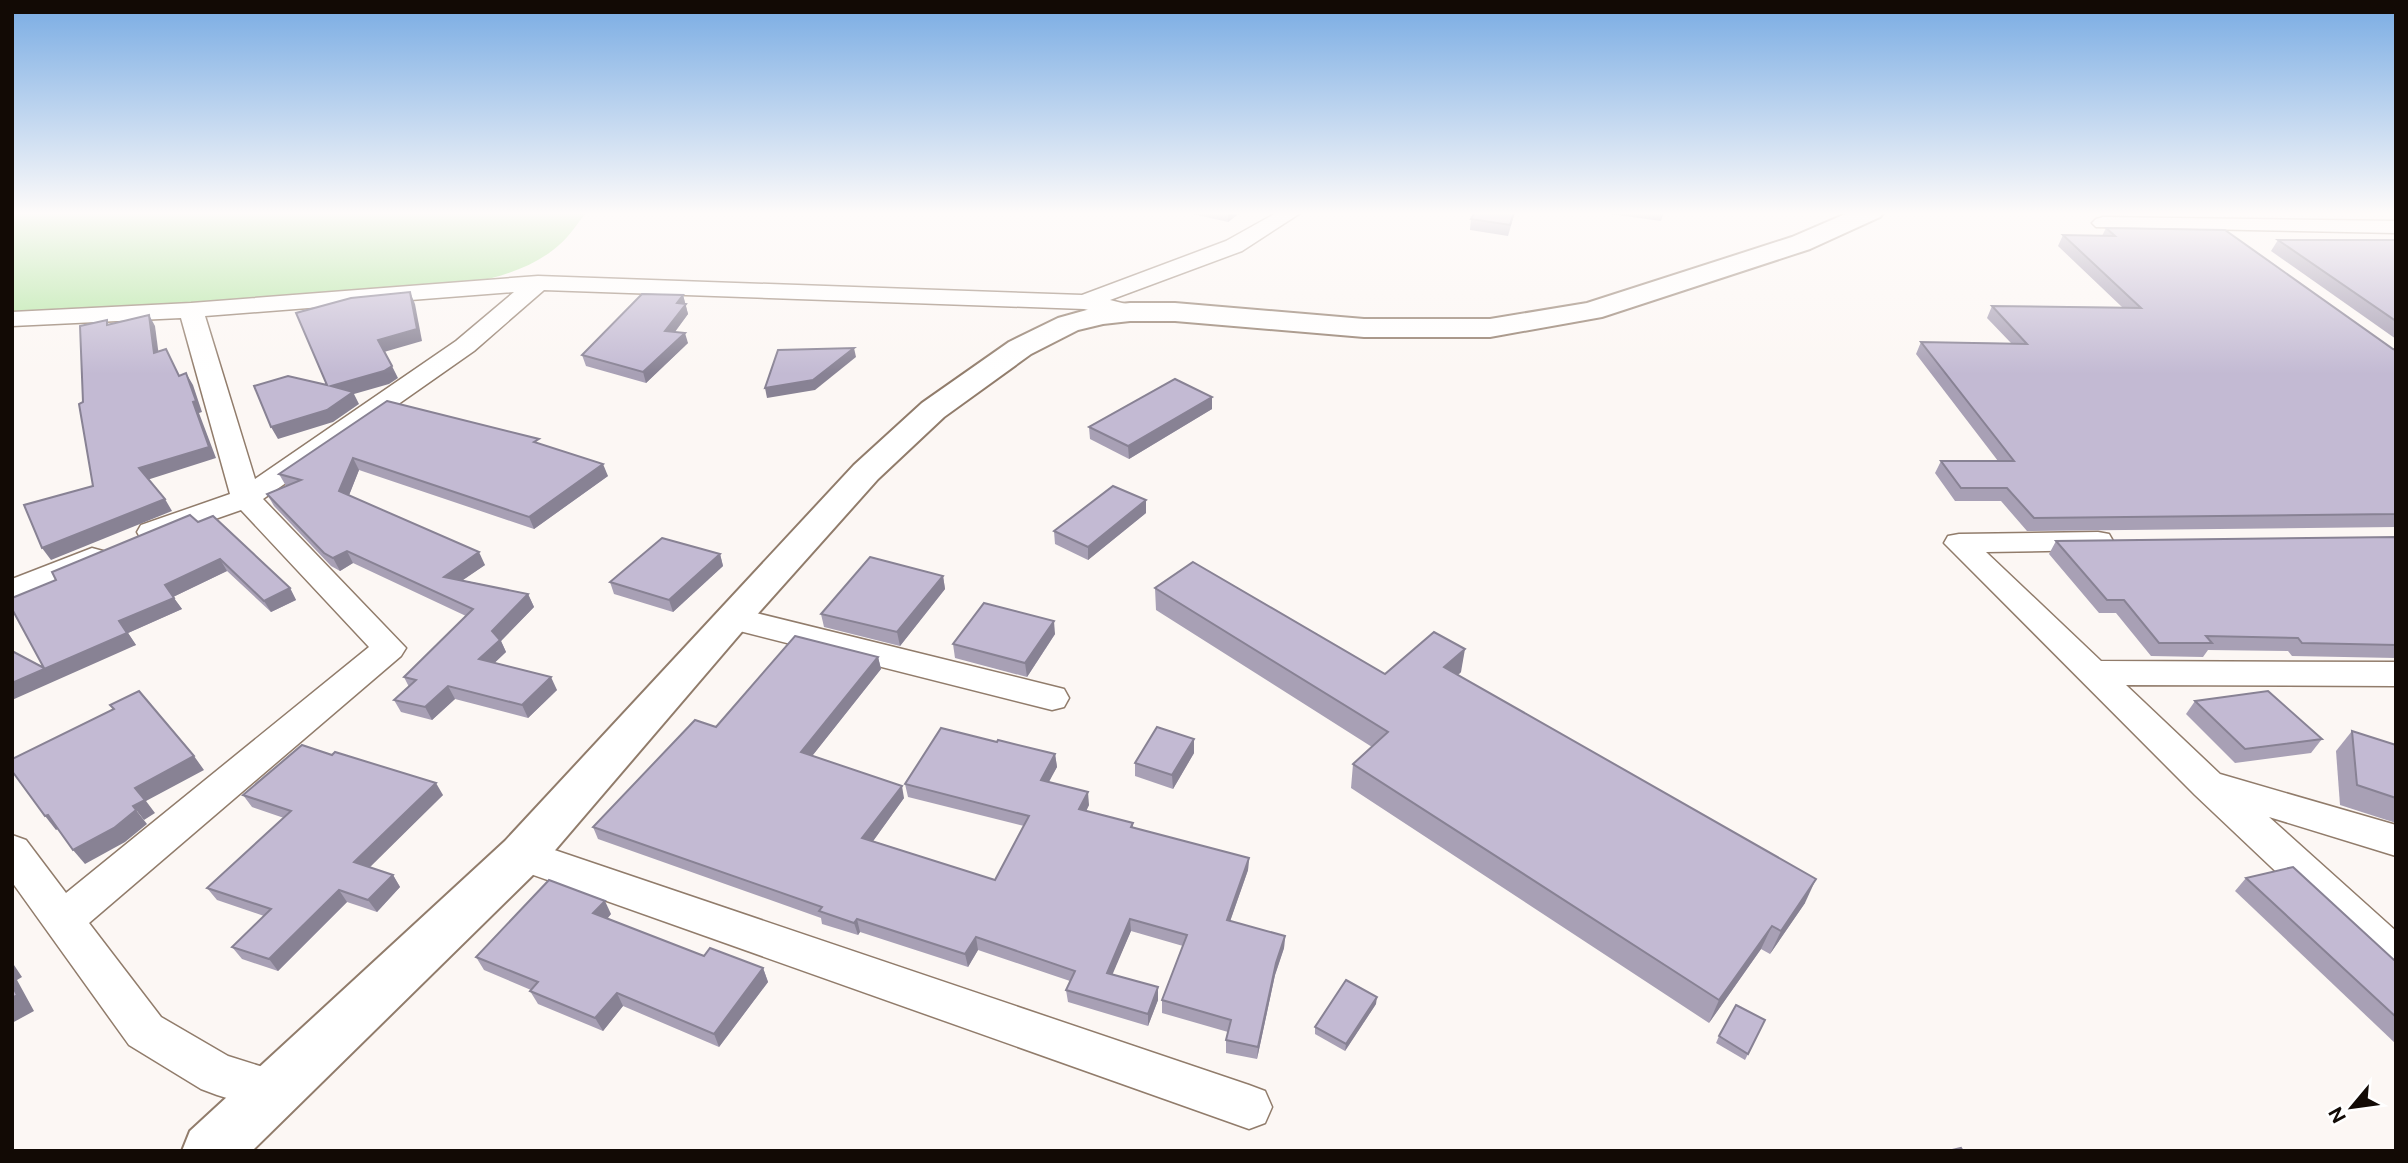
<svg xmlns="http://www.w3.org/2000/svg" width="2408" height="1163" viewBox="0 0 2408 1163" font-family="'Public Sans',sans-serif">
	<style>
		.green { fill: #b4e6a3 }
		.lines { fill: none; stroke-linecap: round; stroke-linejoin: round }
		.minor-casing { stroke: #917c6b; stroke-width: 3 }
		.tertiary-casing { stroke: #917c6b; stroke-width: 4 }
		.minor { fill: #fff; fill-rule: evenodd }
		.tertiary { fill: #fff; fill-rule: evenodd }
		.wall { fill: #a8a0b5 }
		.shaded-wall { fill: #888294 }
		.building { fill: #c3bad3; stroke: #888294; stroke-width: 2 }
	</style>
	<rect width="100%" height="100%" fill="#fcf7f4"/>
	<!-- green -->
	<path class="green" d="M12 212H587C578 222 570 236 559 245 527 274 478 282 438 290L12 313Z"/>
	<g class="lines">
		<!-- minor casing -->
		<g class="minor-casing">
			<g id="minor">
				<path d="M1278 212H1302L1242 251 1110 300 1138 307 1142 312 1138 317 1130 319 1084 309 544 290 474 351 263 499 406 648 401 656 89 923 161 1017 228 1056 292 1076 299 1091 292 1106 276 1113 217 1095 201 1089 129 1045 12 882V835L26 840 66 893 369 647 241 510 152 541 141 539 137 532 141 525 230 494 181 318 12 326V312L191 303 538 276 1082 295 1226 241ZM514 292 456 341 255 479 205 316Z"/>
				<polygon points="2103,217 2396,221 2396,233 2096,227 2092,223 2096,219"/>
				<polygon points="2098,532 2109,534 2113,541 2109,548 2098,550 1986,552 2101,661 2396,662 2396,686 2126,685 2220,774 2396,825 2396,856 2269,817 2396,931 2396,976 2381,971 2195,795 1944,543 1948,536 1959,534"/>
				<polygon points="92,548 103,551 107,558 103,565 12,601 12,579"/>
				<polygon points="732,607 1052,686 1064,689 1069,698 1064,707 1052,710 720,626 716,618 720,610"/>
				<polygon points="522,839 1249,1085 1265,1091 1272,1107 1265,1123 1249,1129 508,866 502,855 508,844"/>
			</g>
		</g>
		<!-- tertiary casing -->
		<g class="tertiary-casing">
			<polygon id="tertiary" points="1850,212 1884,212 1880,217 1810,249 1602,317 1490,337 1364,337 1175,321 1130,321 1103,324 1078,330 1031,354 944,417 878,479 746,627 539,869 252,1151 182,1151 190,1131 505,841 854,465 922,403 1009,342 1058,318 1101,306 1130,303 1175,303 1364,319 1490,319 1587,303 1792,237"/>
		</g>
		<!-- minor -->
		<use href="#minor" class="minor"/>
		<!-- tertiary -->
		<use href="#tertiary" class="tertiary"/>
	</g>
	<!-- wall -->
	<g class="wall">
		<polygon points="1184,212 1241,212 1228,222"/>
		<polygon points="1515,212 1508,236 1470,230 1471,219"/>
		<polygon points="1596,212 1664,212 1661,221"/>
		<polygon points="2106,228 2396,350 2396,527 2027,531 2001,501 1955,501 1935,473 1941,461 1998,461 1916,354 1921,342 2011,343 1987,318 1992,306 2122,307 2058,246 2063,235 2102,236"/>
		<polygon points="2278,240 2396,240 2396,339 2271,251"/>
		<polygon points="683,295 688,314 675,332 688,343 646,383 586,366 582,355"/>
		<polygon points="1212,397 1212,409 1129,459 1090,439 1089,427"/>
		<polygon points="387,401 542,445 608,476 534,529 359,470 349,495 485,565 462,580 528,594 534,607 501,641 506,652 494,663 557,690 528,718 455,699 432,720 401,712 394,700 409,687 404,677 466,616 353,563 340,571 331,566 274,506 267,494 286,486 279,474"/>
		<polygon points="1146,513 1088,560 1055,544 1054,531"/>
		<polygon points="198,522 290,588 296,600 271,612 227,571 173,597 182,609 128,633 136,645 44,668"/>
		<polygon points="2396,537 2396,658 2292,656 2288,651 2208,650 2203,657 2151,656 2116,613 2099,613 2049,554 2056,541"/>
		<polygon points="720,554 723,566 673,612 614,594 610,582"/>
		<polygon points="943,576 945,589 900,646 824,627 821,614"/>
		<polygon points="1155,588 1385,674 1461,672 1458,675 1805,903 1770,954 1761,949 1709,1023 1351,788 1353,764 1372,747 1156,610"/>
		<polygon points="1055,634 1027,677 955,658 953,644"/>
		<polygon points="878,657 881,669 812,756 904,798 873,841 995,880 1024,826 908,797 905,784 997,742 1055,754 1057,767 1048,782 1089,805 1086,811 1133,823 1133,828 1249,858 1248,870 1230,921 1285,936 1284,948 1275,975 1257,1059 1226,1053 1226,1040 1228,1032 1162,1013 1162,1000 1183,946 1131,931 1112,974 1158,987 1158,1000 1148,1026 1068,1002 1066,990 1070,981 978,950 968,967 860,932 858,935 822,924 821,918 598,839 593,827 716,727"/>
		<polygon points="2195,701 2322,739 2311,753 2235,763 2186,714"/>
		<polygon points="2352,731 2396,745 2396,823 2340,805 2336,751"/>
		<polygon points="1194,753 1173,789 1135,776 1135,763"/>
		<polygon points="243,795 443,795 369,867 393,875 400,887 377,912 347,902 278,971 242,959 232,947 264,916 217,900 207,888 284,818 252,807"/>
		<polygon points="2246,878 2396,961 2396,1044 2235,891"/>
		<polygon points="611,914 607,919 704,956 763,968 768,982 719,1047 623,1006 603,1031 538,1004 530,991 531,990 484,970 476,957"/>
		<polygon points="1376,1004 1345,1051 1315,1034 1315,1027"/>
		<polygon points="1765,1020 1745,1060 1716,1043 1719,1036"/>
	</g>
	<!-- shaded-wall -->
	<g class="shaded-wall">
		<polygon points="1228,212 1241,212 1228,222"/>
		<polygon points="410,292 415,304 422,341 384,352 378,340"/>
		<polygon points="683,295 688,314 668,341 665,331 677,303"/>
		<polygon points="149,315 155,326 160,364 154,353"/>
		<polygon points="685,333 688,343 646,383 643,372"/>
		<polygon points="854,348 856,357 815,390 767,398 765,388"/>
		<polygon points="392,366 398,378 389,384 354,394 359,404 333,422 278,439 271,427 331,386"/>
		<polygon points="186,373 193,385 202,412 199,413 216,458 147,480 139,468 193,402"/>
		<polygon points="1212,397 1212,409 1129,459 1128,446"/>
		<polygon points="353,458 359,470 346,503 339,491"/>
		<polygon points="603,464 608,476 534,529 529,517"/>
		<polygon points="165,499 172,511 51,560 42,548"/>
		<polygon points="1146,500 1146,513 1088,560 1088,547"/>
		<polygon points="347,551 353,563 340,571 333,558"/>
		<polygon points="479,552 485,565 450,589 444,577"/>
		<polygon points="720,554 723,566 673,612 669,600"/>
		<polygon points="220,559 227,571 173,597 165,585"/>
		<polygon points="943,576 945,589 900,646 897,632"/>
		<polygon points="290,588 296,600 271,612 264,601"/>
		<polygon points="528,594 534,607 501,641 506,652 485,672 479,659 492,631"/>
		<polygon points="174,598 182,609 128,633 136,645 12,700 12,683 127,633 119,621"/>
		<polygon points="1054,621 1055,634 1027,677 1025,663"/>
		<polygon points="1465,649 1461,672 1441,690 1444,667"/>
		<polygon points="878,657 881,669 805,765 801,752"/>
		<polygon points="551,677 557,690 528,718 522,705"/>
		<polygon points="448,686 455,699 432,720 425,707"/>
		<polygon points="1194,739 1194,753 1173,789 1172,775"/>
		<polygon points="1055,754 1057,767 1043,793 1041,780"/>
		<polygon points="194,756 204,770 146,801 155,813 144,820 133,806 135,788"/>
		<polygon points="436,783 443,795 362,875 354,862"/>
		<polygon points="902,786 904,798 866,851 862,838"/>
		<polygon points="1088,792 1089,805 1081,822 1079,809"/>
		<polygon points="136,810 147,824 125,842 85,864 73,850"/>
		<polygon points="48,815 60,828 56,830 45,816"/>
		<polygon points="1249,858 1248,870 1226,933 1227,920"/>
		<polygon points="393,875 400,887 377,912 368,900"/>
		<polygon points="1816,879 1805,903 1770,954 1781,931"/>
		<polygon points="339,890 347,902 278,971 269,959"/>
		<polygon points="605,901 611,914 600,927 593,913"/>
		<polygon points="857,919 860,932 858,935 854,923"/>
		<polygon points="1130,919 1131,931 1108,985 1107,973"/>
		<polygon points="1772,926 1761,949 1709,1023 1719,1000"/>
		<polygon points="1285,936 1284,948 1275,975 1257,1059 1258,1047 1276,963"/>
		<polygon points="976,937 978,950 968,967 965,954"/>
		<polygon points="12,962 22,977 17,980 34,1011 12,1023"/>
		<polygon points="763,968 768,982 719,1047 714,1034"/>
		<polygon points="1158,987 1158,1000 1148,1026 1148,1014"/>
		<polygon points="617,993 623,1006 603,1031 595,1018"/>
		<polygon points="1377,997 1376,1004 1345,1051 1346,1044"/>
	</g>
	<!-- building -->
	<g class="building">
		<polygon points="1475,212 1514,212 1510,225 1471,219"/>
		<polygon points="2106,228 2225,230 2393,349 2396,350 2396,514 2034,518 2007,488 1961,488 1941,461 2014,461 1921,342 2027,344 1992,306 2141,308 2063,235 2115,236"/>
		<polygon points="2278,240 2396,240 2396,321"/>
		<polygon points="410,292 417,329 378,340 392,366 384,371 331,386 353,392 327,410 271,427 254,386 288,376 327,385 296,313 351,298"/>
		<polygon points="642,294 683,295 677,303 686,304 665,331 685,333 643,372 582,355"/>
		<polygon points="149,315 154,353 166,349 179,376 186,373 196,401 193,402 209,447 139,468 165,499 42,548 24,505 93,486 79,404 83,402 80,326 107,320 107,325"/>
		<polygon points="854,348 813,380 765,388 778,350"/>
		<polygon points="1175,379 1212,397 1128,446 1089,427"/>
		<polygon points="387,401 539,439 534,442 603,464 529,517 353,458 339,491 479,552 444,577 528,594 492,631 500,640 479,659 551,677 522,705 448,686 425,707 394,700 416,680 404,677 473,609 347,551 333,558 324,553 267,494 301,480 279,474"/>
		<polygon points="1113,486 1146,500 1088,547 1054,531"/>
		<polygon points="190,515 198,522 213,516 290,588 264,601 220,559 165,585 174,598 119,621 127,633 12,683 12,651 44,668 12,609 12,598 56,580 52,572"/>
		<polygon points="2396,537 2396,645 2302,643 2298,638 2206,636 2212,643 2159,643 2124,600 2107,600 2056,541"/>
		<polygon points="662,538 720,554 669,600 610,582"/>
		<polygon points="870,557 943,576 897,632 821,614"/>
		<polygon points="1193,562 1385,674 1434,632 1465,649 1444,667 1816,879 1781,931 1772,926 1719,1000 1353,764 1388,732 1155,588"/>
		<polygon points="984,603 1054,621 1025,663 953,644"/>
		<polygon points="795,636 878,657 801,752 902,786 862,838 995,880 1029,816 905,784 941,728 997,742 998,740 1055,754 1041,780 1088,792 1079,809 1133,823 1131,827 1249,858 1227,920 1285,936 1276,963 1258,1047 1226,1040 1231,1020 1162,1000 1187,935 1130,919 1107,973 1158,987 1148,1014 1066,990 1075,971 976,937 965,954 857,919 854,923 819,911 822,907 593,827 695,720 716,727"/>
		<polygon points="139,691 194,756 135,788 145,800 133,806 136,810 114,828 73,850 48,815 45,816 12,771 12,759 114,709 110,705"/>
		<polygon points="2268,691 2322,739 2245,749 2195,701"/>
		<polygon points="1157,727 1194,739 1172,775 1135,763"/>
		<polygon points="2352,731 2396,745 2396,798 2357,785"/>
		<polygon points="302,745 332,755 335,752 436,783 354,862 393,875 368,900 339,890 269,959 232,947 271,909 207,888 291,811 243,795"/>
		<polygon points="2293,867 2394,960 2396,961 2396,1017 2246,878"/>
		<polygon points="549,880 605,901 593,913 704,956 710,948 763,968 714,1034 617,993 595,1018 530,991 538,982 476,957"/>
		<polygon points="1346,980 1377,997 1346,1044 1315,1027"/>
		<polygon points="12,985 17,995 12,998"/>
		<polygon points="1736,1005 1765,1020 1748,1054 1719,1036"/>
		<polygon points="1961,1148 1963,1151 1948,1151"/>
	</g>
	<!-- sky -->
	<linearGradient id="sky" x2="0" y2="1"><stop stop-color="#78abe3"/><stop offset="0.57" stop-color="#fefbfa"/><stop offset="1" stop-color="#fefbfa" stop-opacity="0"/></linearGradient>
	<rect width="2408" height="374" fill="url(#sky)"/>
	<!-- border -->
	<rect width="2408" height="1163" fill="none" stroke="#120a05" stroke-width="28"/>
	<!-- north arrow -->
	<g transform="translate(2352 1107) rotate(241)" stroke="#ffffff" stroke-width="5" paint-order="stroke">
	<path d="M0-5L12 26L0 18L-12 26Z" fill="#120a05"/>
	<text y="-10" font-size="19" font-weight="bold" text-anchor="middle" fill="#120a05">N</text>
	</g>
</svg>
